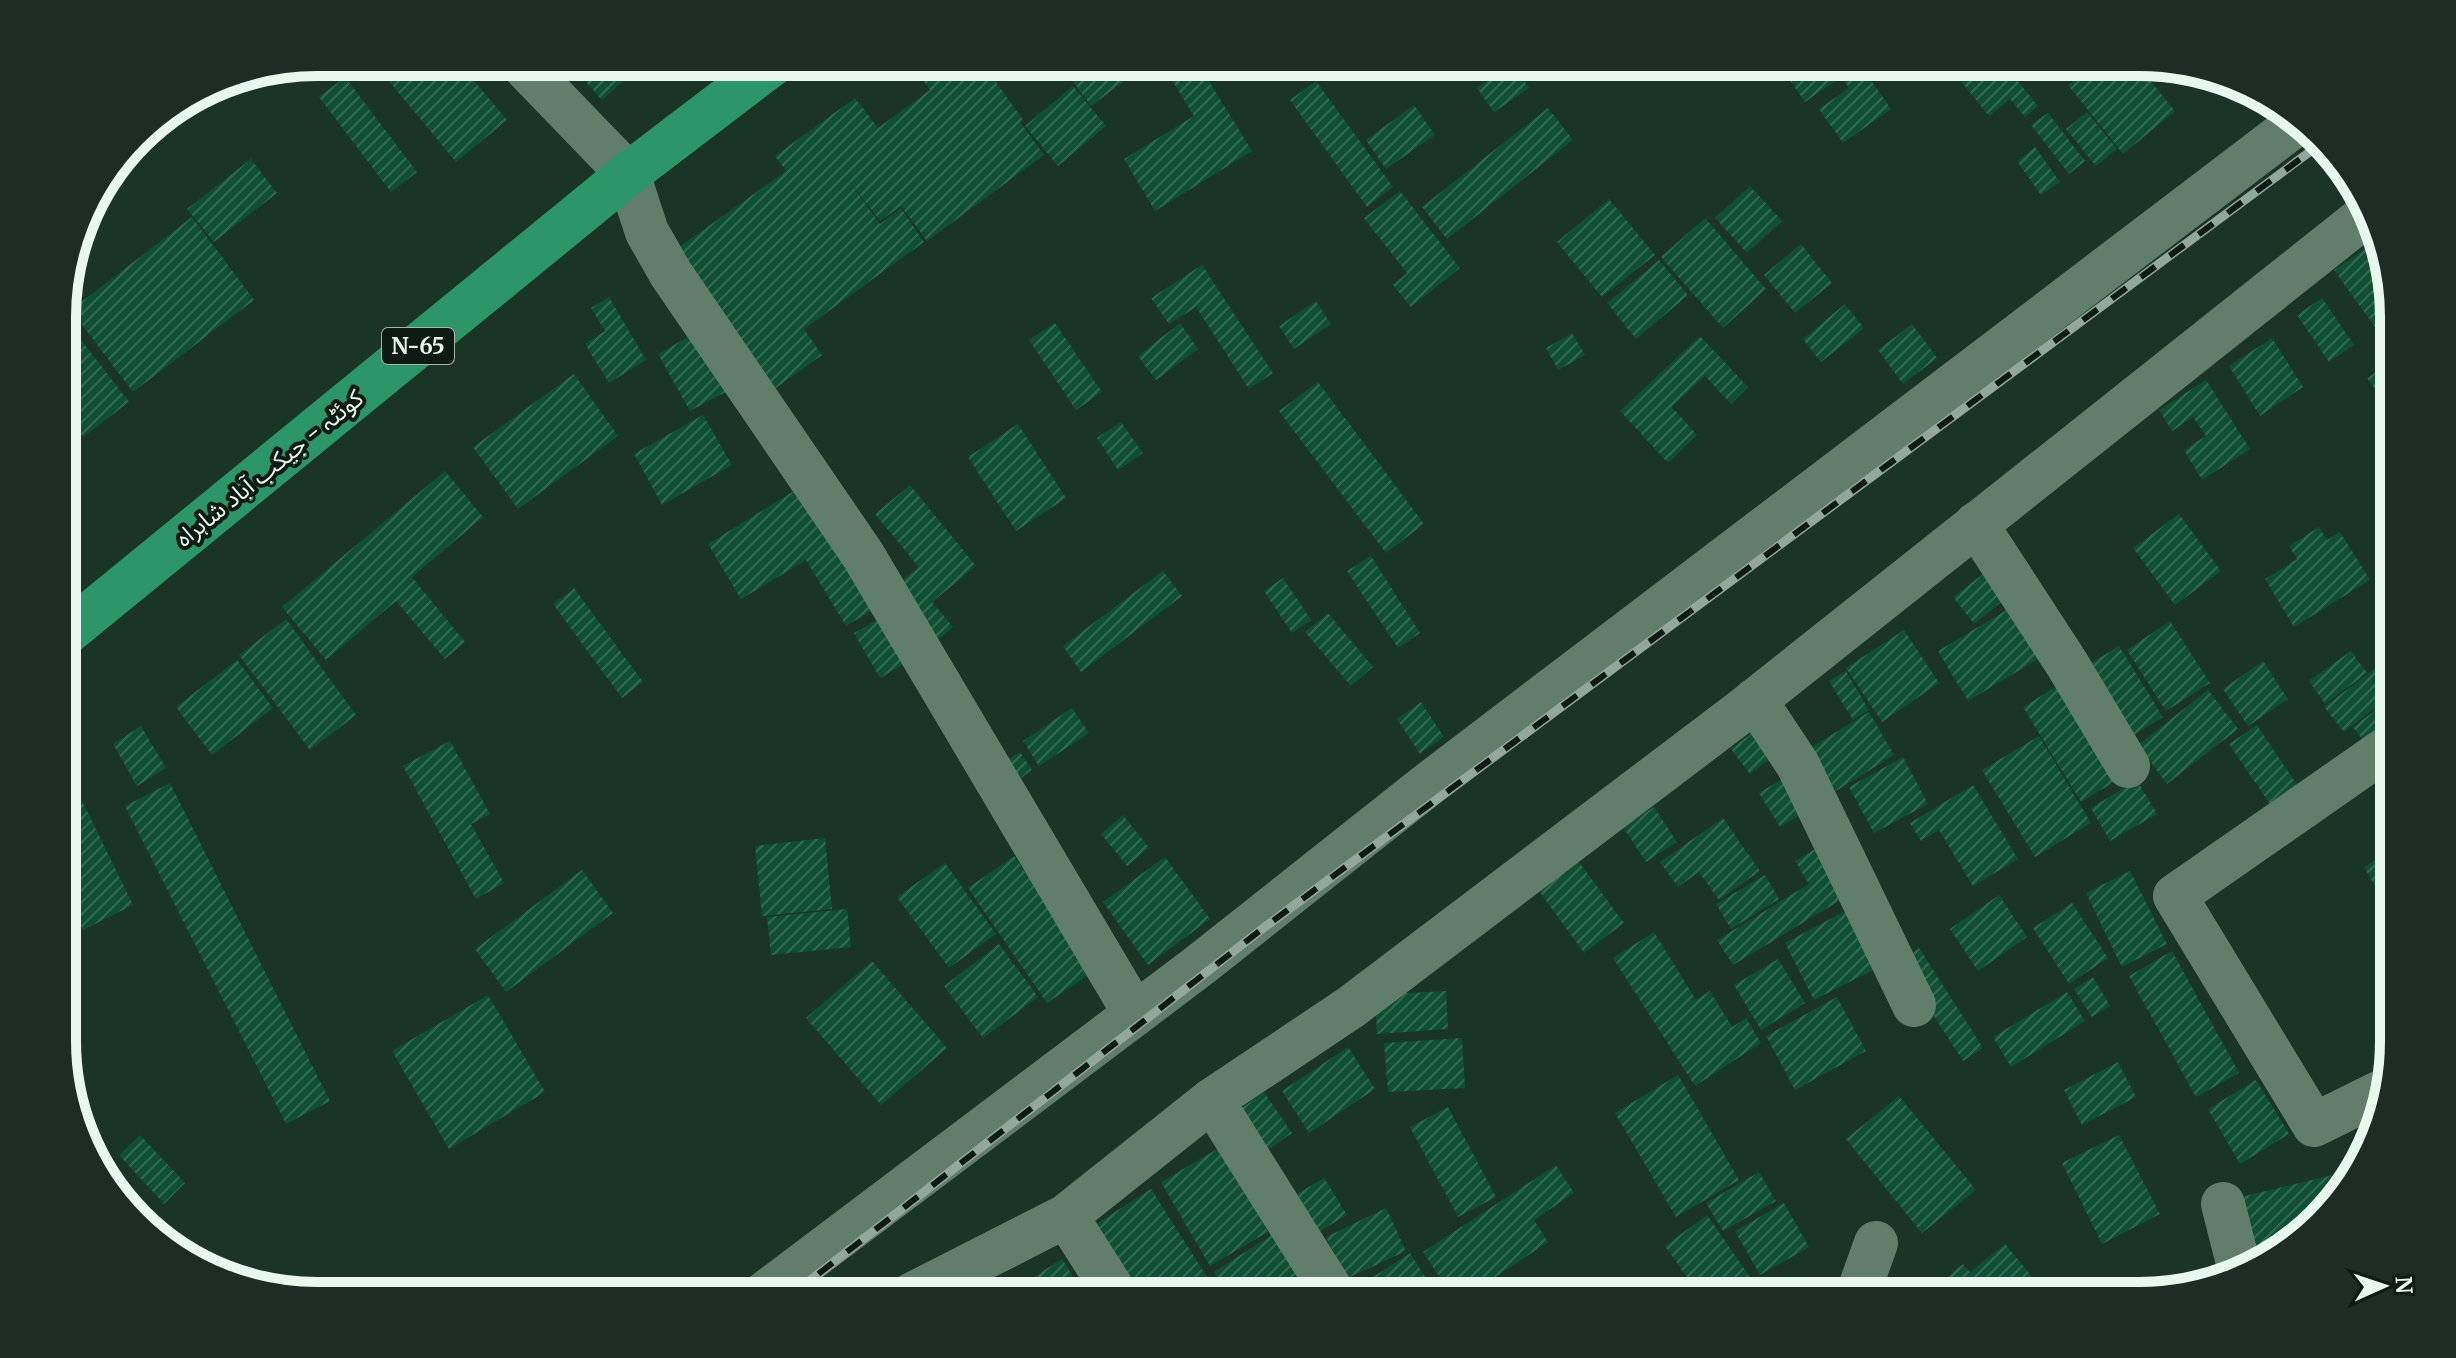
<svg xmlns="http://www.w3.org/2000/svg" width="2456" height="1358" viewBox="0 0 2456 1358" font-family="Merriweather,'Noto Sans Arabic',serif">
	<style>
		.building { fill: url(#building-hatch) }
		.lines { fill: none; stroke-linecap: round; stroke-linejoin: round }
		.minor { stroke: #617e6d; stroke-width: 44 }
		.highway { stroke: #2d9668; stroke-width: 44 }
		.rail-casing { stroke: #93a79c; stroke-width: 9 }
		.rail { stroke: #0e1a14; stroke-width: 6; stroke-dasharray: 18; stroke-linecap: butt }
		.labels { text-anchor: middle; dominant-baseline: central; stroke-width: 8; stroke-linejoin: round; paint-order: stroke }
		.shield { fill: #0e1a14; stroke: #a7b5ad; stroke-width: 2 }
		.shield-label { font-size: 22px; font-weight: bold; fill: #e8f8ef }
		.street-label { font-size: 24px; fill: #e8f8ef; stroke: #0e1a14 }
		.rim { fill: none; stroke: #e8f8ef; stroke-width: 10 }
	</style>
	<defs>
		<pattern id="building-hatch" width="6" height="6" patternUnits="userSpaceOnUse" patternTransform="scale(2)"><rect width="6" height="6" fill="#0f4f34"/><path d="M-1 1l2-2M0 6l6-6M5 7l2-2" fill="none" stroke="#326952"/></pattern>
	</defs>
	<rect width="100%" height="100%" fill="#1a3527"/>
	<!-- building -->
	<g class="building">
		<polygon points="411,62 458,62 507,120 456,162 389,81"/>
		<polygon points="568,62 645,62 602,100"/>
		<polygon points="910,62 958,62 965,71 978,62 982,62 1023,120 1020,122 1044,155 927,241 901,206 880,221 844,174 880,224 901,208 924,242 804,329 822,355 766,395 668,255 786,171 775,156 855,98 878,128 930,90"/>
		<polygon points="1051,62 1088,62 1063,79"/>
		<polygon points="1100,62 1118,62 1130,77 1091,106 1073,82"/>
		<polygon points="1161,62 1197,62 1252,151 1155,211 1124,159 1194,116"/>
		<polygon points="1274,62 1294,62 1279,71"/>
		<polygon points="1376,62 1402,62 1385,74"/>
		<polygon points="1813,62 1862,62 1805,102 1789,79"/>
		<polygon points="1998,62 2002,62 2038,106 2025,117 2010,99 1989,116 1960,80 1977,67 1983,74"/>
		<polygon points="2049,62 2088,62 2065,81"/>
		<polygon points="2097,62 2135,62 2175,111 2123,154 2068,85"/>
		<polygon points="1512,63 1529,88 1494,112 1477,88"/>
		<polygon points="1863,69 1891,109 1843,143 1819,109 1849,88 1845,82"/>
		<polygon points="345,77 417,172 391,192 319,97"/>
		<polygon points="1316,81 1393,187 1367,207 1290,100"/>
		<polygon points="1073,86 1106,126 1058,166 1025,126"/>
		<polygon points="1414,105 1435,135 1386,169 1366,140"/>
		<polygon points="1548,108 1573,140 1447,239 1422,207"/>
		<polygon points="2087,112 2117,149 2096,166 2066,129"/>
		<polygon points="2048,113 2085,161 2069,174 2031,125"/>
		<polygon points="2035,147 2060,182 2041,195 2017,161"/>
		<polygon points="251,159 277,193 214,242 187,209"/>
		<polygon points="1750,186 1782,221 1747,253 1715,218"/>
		<polygon points="1400,191 1460,268 1411,307 1393,285 1407,273 1364,218"/>
		<polygon points="1609,199 1655,255 1602,297 1557,242"/>
		<polygon points="192,217 254,300 133,392 71,310"/>
		<polygon points="1705,218 1766,289 1723,328 1661,257"/>
		<polygon points="1801,244 1832,283 1795,313 1764,275"/>
		<polygon points="2366,248 2384,273 2393,300 2393,339 2387,344 2334,270"/>
		<polygon points="1659,260 1688,295 1636,339 1607,303"/>
		<polygon points="1202,265 1273,373 1249,389 1196,307 1169,324 1151,298"/>
		<polygon points="609,297 646,360 609,383 585,344 605,331 591,308"/>
		<polygon points="2322,298 2354,345 2329,362 2297,315"/>
		<polygon points="1316,301 1331,324 1294,349 1279,326"/>
		<polygon points="1845,304 1864,328 1821,362 1803,339"/>
		<polygon points="64,318 129,402 83,437 64,412"/>
		<polygon points="1055,323 1102,392 1076,410 1029,340"/>
		<polygon points="1180,323 1198,349 1156,380 1138,356"/>
		<polygon points="1912,324 1937,358 1903,384 1878,350"/>
		<polygon points="699,331 731,389 690,411 658,354"/>
		<polygon points="1572,333 1585,355 1558,370 1546,348"/>
		<polygon points="1700,336 1748,387 1731,404 1705,376 1672,407 1697,435 1668,463 1620,411"/>
		<polygon points="2272,338 2303,387 2260,416 2229,366"/>
		<polygon points="2393,361 2393,389 2381,398 2367,378"/>
		<polygon points="574,374 618,436 518,509 473,447"/>
		<polygon points="2206,380 2250,449 2202,480 2184,450 2206,436 2193,417 2172,431 2159,410"/>
		<polygon points="1318,382 1424,524 1386,553 1279,411"/>
		<polygon points="703,415 732,465 662,505 634,454"/>
		<polygon points="1121,422 1143,453 1118,470 1097,438"/>
		<polygon points="1018,424 1066,498 1016,531 968,457"/>
		<polygon points="445,471 483,517 412,577 465,642 445,659 396,601 326,660 282,607"/>
		<polygon points="910,485 976,566 932,602 953,627 930,646 887,592 919,567 875,514"/>
		<polygon points="802,486 876,608 846,626 806,560 741,599 708,544"/>
		<polygon points="2179,514 2221,571 2175,605 2133,548"/>
		<polygon points="2319,527 2327,540 2340,532 2370,580 2294,627 2265,579 2297,559 2289,546"/>
		<polygon points="1371,556 1420,633 1398,648 1347,571"/>
		<polygon points="1163,571 1182,596 1081,672 1063,646"/>
		<polygon points="1987,571 2008,597 1974,624 1953,597"/>
		<polygon points="1283,578 1311,620 1292,633 1264,591"/>
		<polygon points="574,588 643,682 622,698 553,604"/>
		<polygon points="2010,608 2040,658 1968,701 1938,651"/>
		<polygon points="1328,613 1373,667 1351,686 1305,632"/>
		<polygon points="286,619 356,715 310,750 239,655"/>
		<polygon points="879,619 905,663 880,678 854,633"/>
		<polygon points="2170,621 2210,683 2166,711 2127,650"/>
		<polygon points="1904,630 1939,683 1882,722 1846,668"/>
		<polygon points="2119,646 2163,717 2124,741 2080,670"/>
		<polygon points="2351,651 2367,673 2325,704 2309,681"/>
		<polygon points="237,660 273,708 212,755 176,707"/>
		<polygon points="2263,661 2288,699 2248,726 2223,689"/>
		<polygon points="2381,664 2393,680 2393,694 2344,732 2324,707"/>
		<polygon points="1846,671 1869,710 1853,720 1829,681"/>
		<polygon points="2060,684 2119,779 2081,802 2023,707"/>
		<polygon points="2208,690 2238,729 2167,784 2138,745"/>
		<polygon points="2393,697 2393,723 2366,744 2353,727"/>
		<polygon points="1421,702 1444,737 1420,754 1397,719"/>
		<polygon points="1072,708 1089,733 1039,766 1023,741"/>
		<polygon points="1869,712 1894,755 1836,791 1810,748"/>
		<polygon points="2257,725 2301,791 2274,810 2229,744"/>
		<polygon points="141,726 166,768 137,786 113,744"/>
		<polygon points="1756,730 1775,755 1750,774 1731,749"/>
		<polygon points="2039,736 2091,823 2035,857 1982,770"/>
		<polygon points="450,741 490,814 471,824 504,883 476,899 403,766"/>
		<polygon points="1020,752 1032,770 1009,786 996,768"/>
		<polygon points="1903,757 1928,804 1874,833 1849,787"/>
		<polygon points="64,764 133,905 83,930 64,892"/>
		<polygon points="1782,779 1803,813 1780,827 1759,793"/>
		<polygon points="2137,780 2157,814 2110,841 2091,808"/>
		<polygon points="170,783 330,1101 286,1124 125,806"/>
		<polygon points="1973,785 2018,859 1973,886 1939,830 1921,841 1910,823"/>
		<polygon points="1654,807 1677,842 1646,862 1623,827"/>
		<polygon points="1123,815 1149,848 1127,866 1101,834"/>
		<polygon points="1723,818 1760,871 1719,900 1699,872 1678,887 1660,862"/>
		<polygon points="825,838 832,909 762,916 755,846"/>
		<polygon points="1815,849 1844,898 1733,965 1717,940 1809,884 1795,861"/>
		<polygon points="2393,849 2393,918 2364,867"/>
		<polygon points="1014,856 1094,971 1047,1003 968,888"/>
		<polygon points="1165,857 1210,919 1148,965 1103,902"/>
		<polygon points="1576,858 1624,923 1584,953 1537,888"/>
		<polygon points="945,863 996,934 949,968 897,897"/>
		<polygon points="582,870 613,913 506,992 475,949"/>
		<polygon points="2130,871 2167,944 2122,967 2086,893"/>
		<polygon points="1765,875 1779,899 1731,929 1716,904"/>
		<polygon points="1999,895 2027,937 1978,971 1950,929"/>
		<polygon points="2072,903 2108,958 2069,984 2033,928"/>
		<polygon points="1851,908 1881,966 1814,1000 1785,943"/>
		<polygon points="847,909 851,947 771,955 767,917"/>
		<polygon points="1654,932 1696,1000 1710,991 1732,1027 1746,1018 1761,1043 1695,1086 1613,958"/>
		<polygon points="999,944 1038,997 983,1038 944,986"/>
		<polygon points="1919,948 1983,1048 1963,1061 1899,962"/>
		<polygon points="2172,951 2239,1073 2196,1097 2129,976"/>
		<polygon points="1778,959 1805,1003 1761,1030 1734,985"/>
		<polygon points="872,961 947,1048 881,1105 806,1018"/>
		<polygon points="2093,977 2110,1006 2092,1017 2074,989"/>
		<polygon points="1446,991 1448,1029 1377,1034 1375,995"/>
		<polygon points="2067,992 2085,1021 2011,1067 1993,1037"/>
		<polygon points="488,995 545,1092 449,1149 392,1051"/>
		<polygon points="1837,997 1866,1051 1795,1090 1766,1036"/>
		<polygon points="1462,1038 1465,1088 1388,1092 1384,1043"/>
		<polygon points="1348,1047 1375,1089 1309,1133 1282,1091"/>
		<polygon points="2118,1062 2136,1097 2082,1125 2064,1090"/>
		<polygon points="1678,1075 1739,1180 1676,1217 1615,1113"/>
		<polygon points="2256,1080 2289,1134 2240,1164 2208,1109"/>
		<polygon points="1264,1092 1292,1133 1265,1152 1236,1112"/>
		<polygon points="1899,1096 1976,1190 1922,1233 1846,1139"/>
		<polygon points="1448,1107 1496,1197 1458,1217 1410,1127"/>
		<polygon points="140,1135 185,1183 164,1204 119,1155"/>
		<polygon points="2119,1135 2160,1214 2102,1244 2062,1163"/>
		<polygon points="2370,1136 2360,1168 2358,1170 2355,1138"/>
		<polygon points="1219,1148 1268,1232 1210,1266 1161,1182"/>
		<polygon points="1556,1165 1574,1193 1534,1220 1548,1242 1467,1296 1452,1296 1423,1252"/>
		<polygon points="1759,1172 1776,1201 1723,1231 1706,1203"/>
		<polygon points="2341,1173 2344,1185 2280,1253 2252,1263 2237,1198"/>
		<polygon points="1324,1178 1347,1215 1320,1231 1297,1194"/>
		<polygon points="1151,1189 1209,1280 1185,1296 1137,1296 1093,1226"/>
		<polygon points="1784,1203 1809,1247 1760,1275 1735,1231"/>
		<polygon points="1386,1208 1406,1251 1346,1279 1326,1237"/>
		<polygon points="1707,1215 1752,1280 1730,1296 1700,1296 1665,1246"/>
		<polygon points="1273,1234 1305,1283 1286,1296 1230,1296 1214,1272"/>
		<polygon points="2005,1244 2048,1296 1943,1296 1935,1287 1963,1264 1970,1272"/>
		<polygon points="1410,1253 1437,1296 1349,1296 1347,1294"/>
		<polygon points="1062,1259 1085,1296 1039,1296 1029,1280"/>
		<polygon points="1765,1282 1774,1296 1745,1296"/>
		<polygon points="1593,1287 1598,1296 1578,1296"/>
	</g>
	<g class="lines">
		<!-- minor -->
		<g class="minor">
			<polyline points="520,62 628,174 647,232 671,274 863,555 1135,1014"/>
			<polyline points="1976,524 2067,664 2128,766"/>
			<polyline points="1755,700 1798,765 1914,1005"/>
			<polyline points="2383,1091 2314,1125 2175,896 2393,744"/>
			<polyline points="1212,1100 1335,1296"/>
			<polyline points="2223,1204 2239,1267"/>
			<polyline points="1066,1216 1117,1296"/>
			<polyline points="761,1296 1200,965 1431,782 2296,124"/>
			<polyline points="909,1296 1066,1216 1212,1100 1351,1007 1743,710 2365,216"/>
			<polyline points="1857,1296 1876,1243"/>
		</g>
		<!-- highway -->
		<polyline class="highway" points="64,635 628,174 775,62"/>
		<!-- rail casing -->
		<g class="rail-casing">
			<polyline id="rail" points="790,1296 1266,926 2319,145"/>
		</g>
		<!-- rail -->
		<use href="#rail" class="rail"/>
	</g>
	<g class="labels">
		<!-- shield labels -->
		<rect class="shield" x="382" y="328" width="72" height="36" rx="6"/>
		<g class="shield-label">
			<text x="418" y="346">N-65</text>
		</g>
		<!-- street labels -->
		<g class="street-label">
			<text transform="translate(269 468) rotate(-39)">کوئٹہ - جیکب آباد شاہراہ</text>
		</g>
	</g>
	<!-- crop -->
	<path d="M0 0H2456V1358H0ZM317 76H2139A241 241 0 0 1 2380 317V1041A241 241 0 0 1 2139 1282H317A241 241 0 0 1 76 1041V317A241 241 0 0 1 317 76Z" fill="#1f2c26" fill-rule="evenodd"/>
	<path class="rim" d="M317 76H2139A241 241 0 0 1 2380 317V1041A241 241 0 0 1 2139 1282H317A241 241 0 0 1 76 1041V317A241 241 0 0 1 317 76Z"/>
	<!-- north arrow -->
	<g transform="translate(2384 1286) rotate(87)" stroke="#0e1a14" stroke-width="6" paint-order="stroke">
	<path d="M0-6L14 30L0 20L-14 30Z" fill="#e8f8ef"/>
	<text y="-12" font-size="22" font-weight="bold" text-anchor="middle" fill="#e8f8ef">N</text>
	</g>
</svg>
